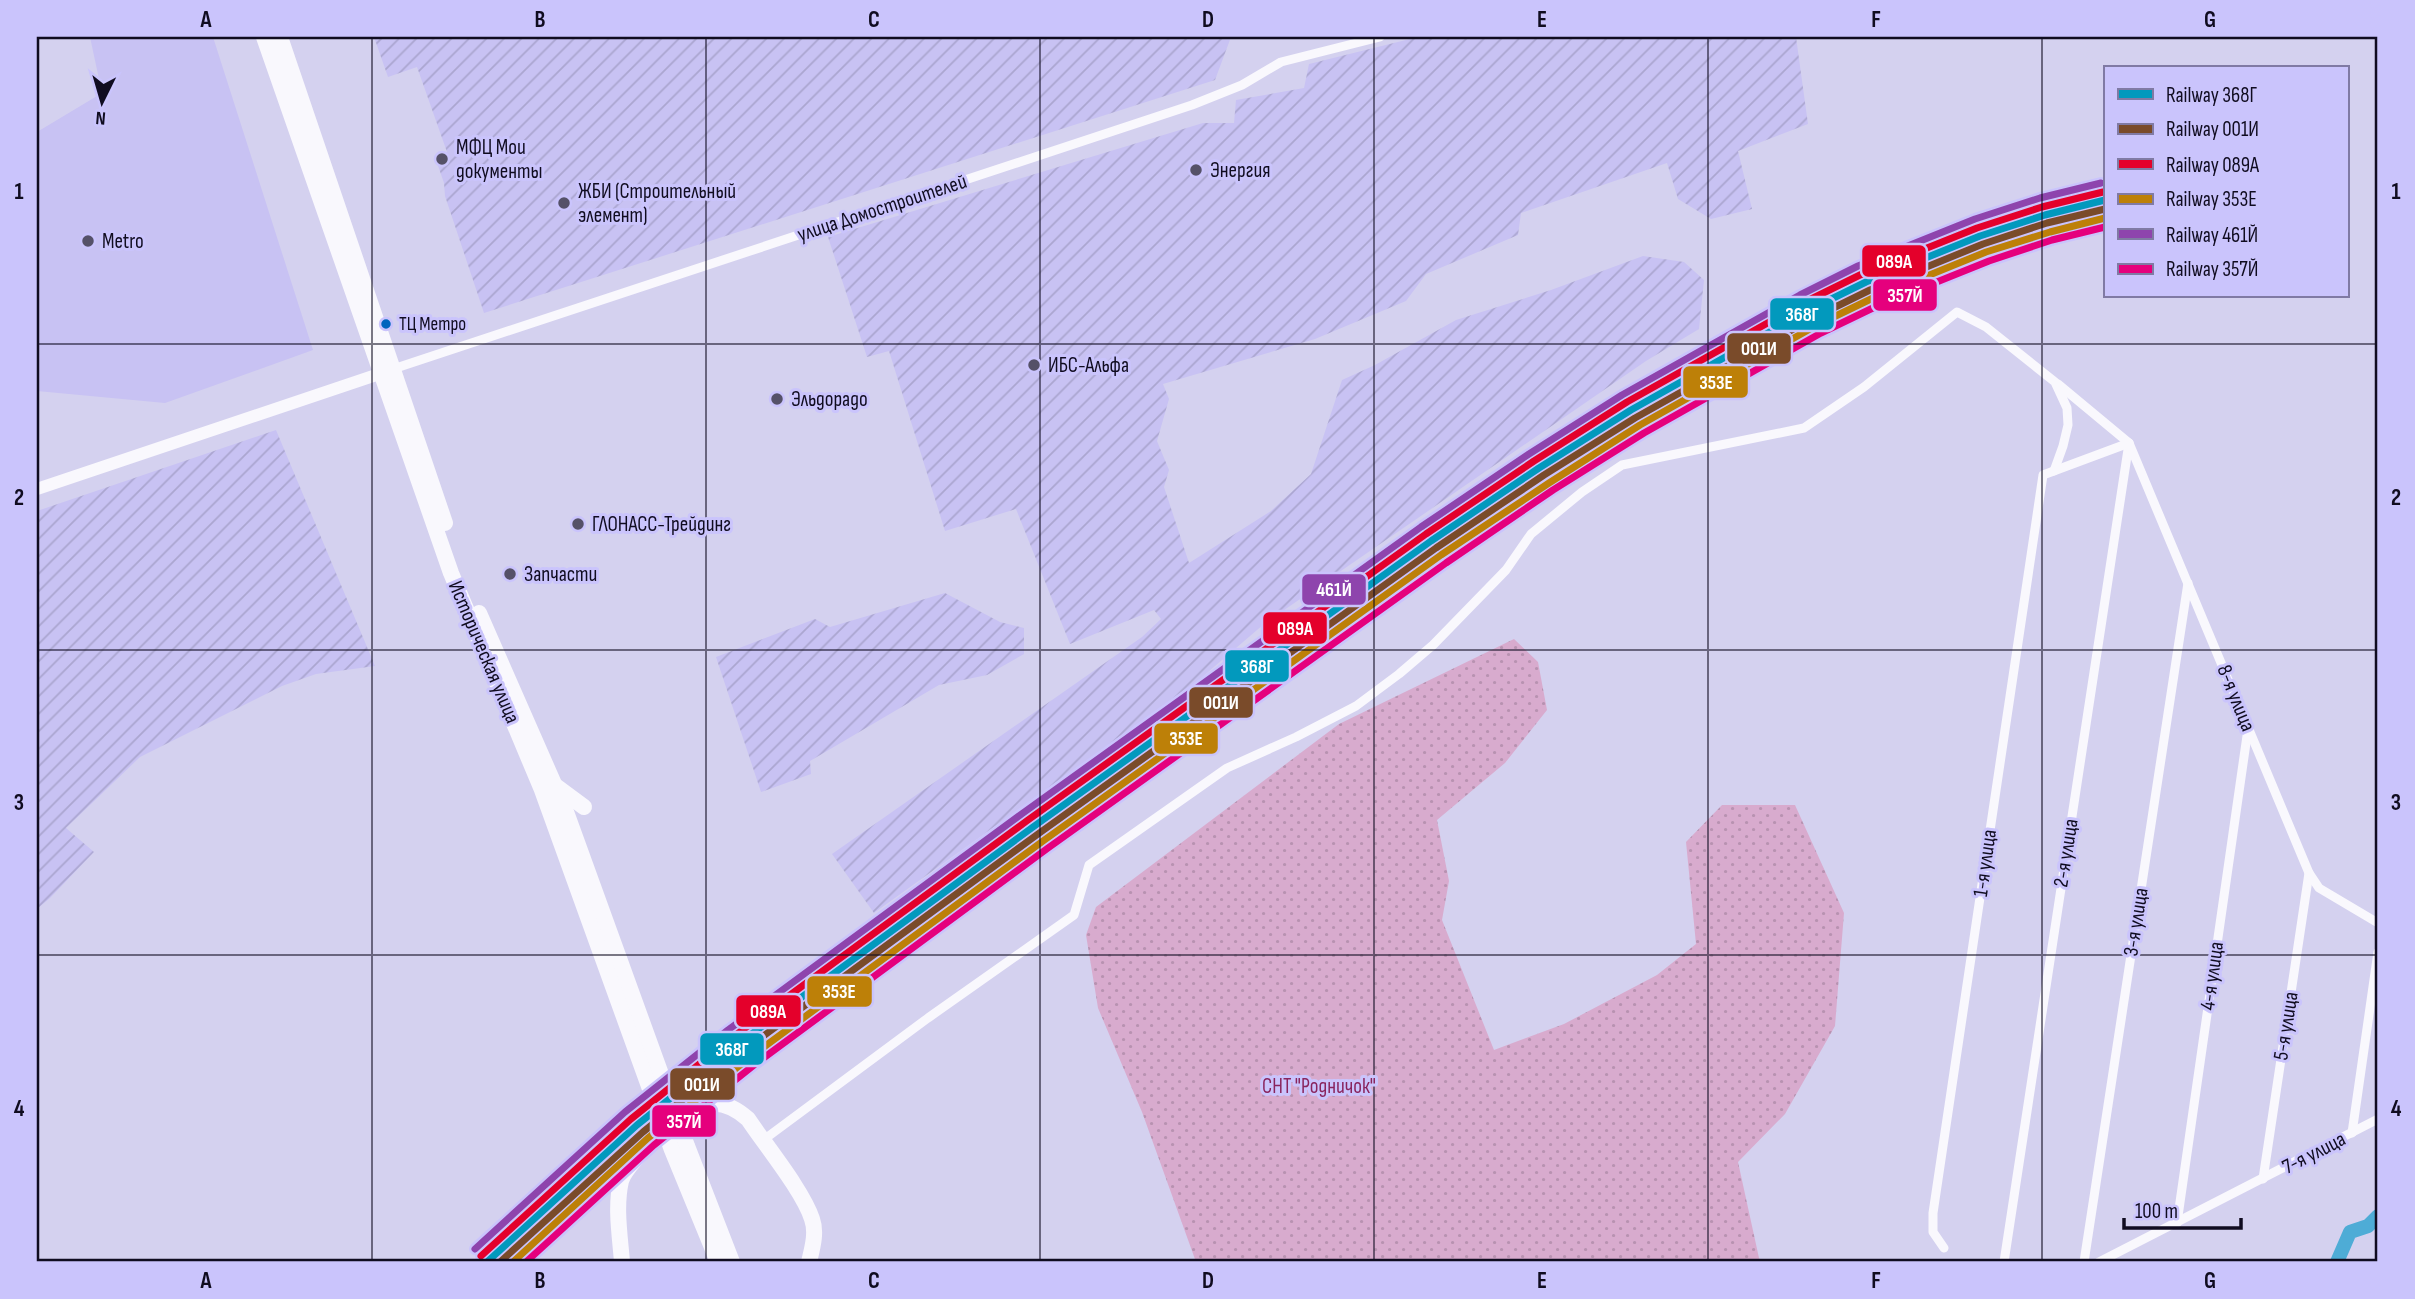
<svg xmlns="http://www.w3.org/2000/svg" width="2415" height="1299" viewBox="0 0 2415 1299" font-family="'Sofia Sans Condensed',sans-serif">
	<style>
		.built { fill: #c8c2f3 }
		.industrial { fill: url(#industrial-furrows) }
		.garden { fill: url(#garden-dots) }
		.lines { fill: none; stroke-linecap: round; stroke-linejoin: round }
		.river { stroke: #4eacd6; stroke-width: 14 }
		.street { stroke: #f9f8fd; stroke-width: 9 }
		.secondary { stroke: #f9f8fd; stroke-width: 12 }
		.highway { stroke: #f9f8fd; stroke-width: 16 }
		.rail-1-casing { stroke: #cac4fc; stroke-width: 12 }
		.rail-2-casing { stroke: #cac4fc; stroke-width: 12 }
		.rail-3-casing { stroke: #cac4fc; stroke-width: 12 }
		.rail-4-casing { stroke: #cac4fc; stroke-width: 12 }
		.rail-5-casing { stroke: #cac4fc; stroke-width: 12 }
		.rail-6-casing { stroke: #cac4fc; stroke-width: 12 }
		.rail-1 { stroke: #0299bd; stroke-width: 7 }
		.rail-2 { stroke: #7a4b2a; stroke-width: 7 }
		.rail-3 { stroke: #e4002b; stroke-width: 7 }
		.rail-4 { stroke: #bd8008; stroke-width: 7 }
		.rail-5 { stroke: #8e44ad; stroke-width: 7 }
		.rail-6 { stroke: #e5007d; stroke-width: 7 }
		.grid { fill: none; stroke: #100c20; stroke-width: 2; stroke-opacity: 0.55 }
		.poi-dot { fill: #555168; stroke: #cac4fc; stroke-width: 2.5 }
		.bus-dot { fill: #0065bd; stroke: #cac4fc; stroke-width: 2.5 }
		.labels { text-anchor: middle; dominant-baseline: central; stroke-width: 6; stroke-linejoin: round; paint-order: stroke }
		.bus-label { font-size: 19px; fill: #100c20; stroke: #cac4fc; text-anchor: start }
		.poi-label { font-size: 21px; fill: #100c20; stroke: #cac4fc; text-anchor: start }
		.street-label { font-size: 21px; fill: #100c20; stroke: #cac4fc }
		.park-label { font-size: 21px; fill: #89245e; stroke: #cac4fc }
		.line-badge { stroke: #cac4fc; stroke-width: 2.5 }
		.badge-label { font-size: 19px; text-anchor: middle; font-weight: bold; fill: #fff }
		.neatline { fill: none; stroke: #100c20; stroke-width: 2.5 }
		.grid-label { font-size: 23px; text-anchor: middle; font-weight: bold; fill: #100c20 }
	</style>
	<defs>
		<pattern id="industrial-furrows" width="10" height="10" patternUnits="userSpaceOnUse" patternTransform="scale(1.75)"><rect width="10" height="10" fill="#c8c2f3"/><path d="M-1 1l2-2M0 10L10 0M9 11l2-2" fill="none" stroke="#aba6d0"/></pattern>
		<pattern id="garden-dots" width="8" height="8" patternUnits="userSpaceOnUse" patternTransform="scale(1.75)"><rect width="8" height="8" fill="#d8abce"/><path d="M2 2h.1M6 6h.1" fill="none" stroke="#b892b1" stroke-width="1.8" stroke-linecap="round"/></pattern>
	</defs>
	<rect width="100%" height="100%" fill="#d4d1ef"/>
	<!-- built -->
	<polygon class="built" points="90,37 213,37 313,350 165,403 37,391 37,132 102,93"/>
	<!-- industrial -->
	<g class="industrial">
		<polygon points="374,37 1231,37 1215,80 484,313 445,196 444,183 435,157 447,152 417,67 388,77"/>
		<polygon points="1418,37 1796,37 1808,124 1738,151 1752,209 1711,219 1678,199 1667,163 1521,213 1518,235 1426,274 1406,301 1315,339 1163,384 1169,399 1157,441 1169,470 1164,487 1189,563 1271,511 1311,474 1342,380 1375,365 1456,320 1551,290 1643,256 1684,262 1704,280 1699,329 1646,361 1264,624 1200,679 874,913 832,854 1142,637 1161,619 1154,610 1070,644 1016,509 945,531 889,351 867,357 828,237 1203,123 1234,123 1236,100 1304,88 1309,64"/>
		<polygon points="276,430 375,666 316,674 282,686 140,757 66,828 94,852 50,898 37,909 37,511"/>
		<polygon points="945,593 1000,622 1024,628 1024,654 987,675 939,685 810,761 811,774 761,792 716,657 815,619 830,627"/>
	</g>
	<!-- garden -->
	<polygon class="garden" points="1514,639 1538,662 1547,710 1505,763 1437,820 1449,881 1442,920 1494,1050 1564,1024 1657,975 1696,944 1686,842 1722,805 1795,805 1844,913 1835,1026 1785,1114 1738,1162 1759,1258 1762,1262 1196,1262 1142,1112 1098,1008 1086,935 1096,907 1339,724"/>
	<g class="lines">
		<!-- river -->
		<polyline class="river" points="2337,1262 2350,1232 2368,1226 2378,1216"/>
		<!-- street -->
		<g class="street">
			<polyline points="393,369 1192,105 1242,85 1281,62 1380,37"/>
			<polyline points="2058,384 2129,443 2309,873 2319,888 2378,923"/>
			<polyline points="2352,1133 2378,952"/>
			<polyline points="762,1141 928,1018 1074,915 1089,865 1227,768 1296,737 1356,706 1399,674 1433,645 1506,570 1531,534 1582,492 1622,465 1804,428 1864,387 1957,312 1986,327 2055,382 2067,408 2068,425 2063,446 2054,471"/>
			<polyline points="2263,1179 2309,873"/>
			<polyline points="2177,1223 2248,729"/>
			<polyline points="1944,1248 1933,1232 1933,1213 2043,475 2129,443"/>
			<polyline points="2004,1262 2129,443"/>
			<polyline points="2084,1262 2188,583"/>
			<polyline points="2099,1262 2378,1119"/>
		</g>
		<!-- secondary -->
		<polyline class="secondary" points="37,489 388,371"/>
		<!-- highway -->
		<g class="highway">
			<polyline points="264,37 451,573 542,790 672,1150 718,1262"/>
			<polyline points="280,37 445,523"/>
			<polyline points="479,613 565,809 687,1146 732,1262"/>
			<polyline points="557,787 584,807"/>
			<path d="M622 1262C620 1236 615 1207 621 1181 627 1160 687 1108 709 1104 724 1102 737 1109 748 1119 766 1146 803 1191 812 1219 817 1233 812 1249 809 1262"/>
		</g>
		<!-- rail-1 casing -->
		<g class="rail-1-casing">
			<polyline id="rail-1" points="487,1262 637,1125 738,1044 1033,827 1431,541 1539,468 1631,410 1809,310 1866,282 1980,236 2045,215 2105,200"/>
		</g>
		<!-- rail-2 casing -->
		<g class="rail-2-casing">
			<polyline id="rail-2" points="500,1262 643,1132 743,1051 1038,834 1436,548 1544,475 1635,418 1813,318 1870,290 1983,244 2047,223 2105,209"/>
		</g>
		<!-- rail-3 casing -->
		<g class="rail-3-casing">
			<polyline id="rail-3" points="481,1256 631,1119 733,1037 1028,820 1426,534 1534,461 1627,402 1805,302 1862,274 1977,228 2042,207 2103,192"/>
		</g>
		<!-- rail-4 casing -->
		<g class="rail-4-casing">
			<polyline id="rail-4" points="513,1262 648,1138 749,1058 1043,841 1441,555 1549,483 1640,425 1817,325 1873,298 1986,252 2050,232 2105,218"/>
		</g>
		<!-- rail-5 casing -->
		<g class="rail-5-casing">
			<polyline id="rail-5" points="475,1249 625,1112 728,1030 1023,813 1421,527 1529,454 1622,395 1800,295 1858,266 1975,219 2040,198 2101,183"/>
		</g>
		<!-- rail-6 casing -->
		<g class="rail-6-casing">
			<polyline id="rail-6" points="526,1262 654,1145 754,1065 1048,848 1446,563 1553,490 1644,433 1821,333 1877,306 1989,261 2052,240 2105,227"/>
		</g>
		<!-- rail-1 -->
		<use href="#rail-1" class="rail-1"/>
		<!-- rail-2 -->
		<use href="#rail-2" class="rail-2"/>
		<!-- rail-3 -->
		<use href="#rail-3" class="rail-3"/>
		<!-- rail-4 -->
		<use href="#rail-4" class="rail-4"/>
		<!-- rail-5 -->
		<use href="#rail-5" class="rail-5"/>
		<!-- rail-6 -->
		<use href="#rail-6" class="rail-6"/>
	</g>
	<!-- grid -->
	<path class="grid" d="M372 37V1262M706 37V1262M1040 37V1262M1374 37V1262M1708 37V1262M2042 37V1262M37 344H2378M37 650H2378M37 955H2378"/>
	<!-- markers -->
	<g class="poi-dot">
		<circle cx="442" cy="159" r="7"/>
		<circle cx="1196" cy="170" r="7"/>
		<circle cx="564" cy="203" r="7"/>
		<circle cx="88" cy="241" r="7"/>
		<circle cx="1034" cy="365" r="7"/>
		<circle cx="777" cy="399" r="7"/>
		<circle cx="578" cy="524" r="7"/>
		<circle cx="510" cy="574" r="7"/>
	</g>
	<circle class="bus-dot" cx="386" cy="324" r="6"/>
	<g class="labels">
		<!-- bus labels -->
		<g class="bus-label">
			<text x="399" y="324">ТЦ Метро</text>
		</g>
		<!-- poi labels -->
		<g class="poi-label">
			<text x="456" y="147">МФЦ Мои<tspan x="456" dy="24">документы</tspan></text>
			<text x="1210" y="170">Энергия</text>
			<text x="578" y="191">ЖБИ (Строительный<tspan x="578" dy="24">элемент)</tspan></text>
			<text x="102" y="241">Metro</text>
			<text x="1048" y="365">ИБС-Альфа</text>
			<text x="791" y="399">Эльдорадо</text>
			<text x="592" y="524">ГЛОНАСС-Трейдинг</text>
			<text x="524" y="574">Запчасти</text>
		</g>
		<!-- street labels -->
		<g class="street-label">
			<text transform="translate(882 208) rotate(-18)">улица Домостроителей</text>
			<text transform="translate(484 652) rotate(67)">Историческая улица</text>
			<text transform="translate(2236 698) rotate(68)">8-я улица</text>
			<text transform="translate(2066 853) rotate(-81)">2-я улица</text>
			<text transform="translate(1985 863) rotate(-82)">1-я улица</text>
			<text transform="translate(2136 922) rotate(-81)">3-я улица</text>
			<text transform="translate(2212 976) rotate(-82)">4-я улица</text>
			<text transform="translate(2286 1026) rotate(-81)">5-я улица</text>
			<text transform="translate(2314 1153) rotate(-27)">7-я улица</text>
		</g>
		<!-- park labels -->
		<g class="park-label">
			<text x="1319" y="1086">СНТ "Родничок"</text>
		</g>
	</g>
	<g class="line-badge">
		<rect x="1861" y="244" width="66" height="34" rx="7" fill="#e4002b"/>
		<rect x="1872" y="278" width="66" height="34" rx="7" fill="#e5007d"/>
		<rect x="1769" y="297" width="66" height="34" rx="7" fill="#0299bd"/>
		<rect x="1726" y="332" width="66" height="33" rx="7" fill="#7a4b2a"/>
		<rect x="1682" y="365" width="67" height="34" rx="7" fill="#bd8008"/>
		<rect x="1301" y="573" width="66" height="33" rx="7" fill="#8e44ad"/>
		<rect x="1262" y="611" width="66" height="34" rx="7" fill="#e4002b"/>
		<rect x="1224" y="649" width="66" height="34" rx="7" fill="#0299bd"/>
		<rect x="1188" y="686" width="66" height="33" rx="7" fill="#7a4b2a"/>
		<rect x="1153" y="722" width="66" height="33" rx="7" fill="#bd8008"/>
		<rect x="806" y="975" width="67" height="33" rx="7" fill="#bd8008"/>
		<rect x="735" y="994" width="67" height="34" rx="7" fill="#e4002b"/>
		<rect x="699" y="1032" width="66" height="34" rx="7" fill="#0299bd"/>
		<rect x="669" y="1067" width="67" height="34" rx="7" fill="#7a4b2a"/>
		<rect x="651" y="1104" width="66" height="34" rx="7" fill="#e5007d"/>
	</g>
	<g class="badge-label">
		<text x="1894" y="268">089А</text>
		<text x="1905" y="302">357Й</text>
		<text x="1802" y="321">368Г</text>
		<text x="1759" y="355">001И</text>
		<text x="1716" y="389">353Е</text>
		<text x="1334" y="596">461Й</text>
		<text x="1295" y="635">089А</text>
		<text x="1257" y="673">368Г</text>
		<text x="1221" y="709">001И</text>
		<text x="1186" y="745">353Е</text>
		<text x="839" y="998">353Е</text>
		<text x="768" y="1018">089А</text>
		<text x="732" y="1056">368Г</text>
		<text x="702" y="1091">001И</text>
		<text x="684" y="1128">357Й</text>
	</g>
	<!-- border -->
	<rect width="2415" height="1299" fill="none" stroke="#cac4fc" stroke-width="77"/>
	<!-- legend -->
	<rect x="2104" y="66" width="245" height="231" fill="#cac4fc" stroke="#807aa4" stroke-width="2"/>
	<rect x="2118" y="89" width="35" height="10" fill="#0299bd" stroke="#807aa4" stroke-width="2"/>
	<text x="2166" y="102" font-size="21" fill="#100c20">Railway 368Г</text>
	<rect x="2118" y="124" width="35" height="10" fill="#7a4b2a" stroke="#807aa4" stroke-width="2"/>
	<text x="2166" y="136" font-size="21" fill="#100c20">Railway 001И</text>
	<rect x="2118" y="159" width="35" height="10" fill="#e4002b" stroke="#807aa4" stroke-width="2"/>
	<text x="2166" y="172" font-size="21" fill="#100c20">Railway 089А</text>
	<rect x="2118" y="194" width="35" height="10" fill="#bd8008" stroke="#807aa4" stroke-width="2"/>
	<text x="2166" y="206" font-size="21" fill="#100c20">Railway 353Е</text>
	<rect x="2118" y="229" width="35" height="10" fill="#8e44ad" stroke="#807aa4" stroke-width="2"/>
	<text x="2166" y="242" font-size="21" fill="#100c20">Railway 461Й</text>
	<rect x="2118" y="264" width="35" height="10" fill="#e5007d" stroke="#807aa4" stroke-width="2"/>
	<text x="2166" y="276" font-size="21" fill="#100c20">Railway 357Й</text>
	<!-- north arrow -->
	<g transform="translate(102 102) rotate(185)" stroke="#cac4fc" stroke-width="5" paint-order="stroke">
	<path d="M0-5L12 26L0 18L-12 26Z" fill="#100c20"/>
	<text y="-10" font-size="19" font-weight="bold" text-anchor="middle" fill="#100c20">N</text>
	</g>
	<!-- scale -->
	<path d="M2124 1218v10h117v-10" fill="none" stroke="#100c20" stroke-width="3.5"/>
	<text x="2135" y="1218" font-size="21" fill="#100c20" stroke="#cac4fc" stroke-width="5" paint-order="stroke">100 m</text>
	<rect x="38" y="38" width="2338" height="1222" class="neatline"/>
	<g class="grid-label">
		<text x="206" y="27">A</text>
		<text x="540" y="27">B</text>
		<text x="874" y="27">C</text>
		<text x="1208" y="27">D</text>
		<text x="1542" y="27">E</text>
		<text x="1876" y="27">F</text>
		<text x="2210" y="27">G</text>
		<text x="19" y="199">1</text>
		<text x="2396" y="199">1</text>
		<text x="19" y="505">2</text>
		<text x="2396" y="505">2</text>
		<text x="19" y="810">3</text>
		<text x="2396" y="810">3</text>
		<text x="19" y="1116">4</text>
		<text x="2396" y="1116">4</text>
		<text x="206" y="1288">A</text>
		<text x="540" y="1288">B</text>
		<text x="874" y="1288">C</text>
		<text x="1208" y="1288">D</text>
		<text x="1542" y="1288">E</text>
		<text x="1876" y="1288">F</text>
		<text x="2210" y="1288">G</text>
	</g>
</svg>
